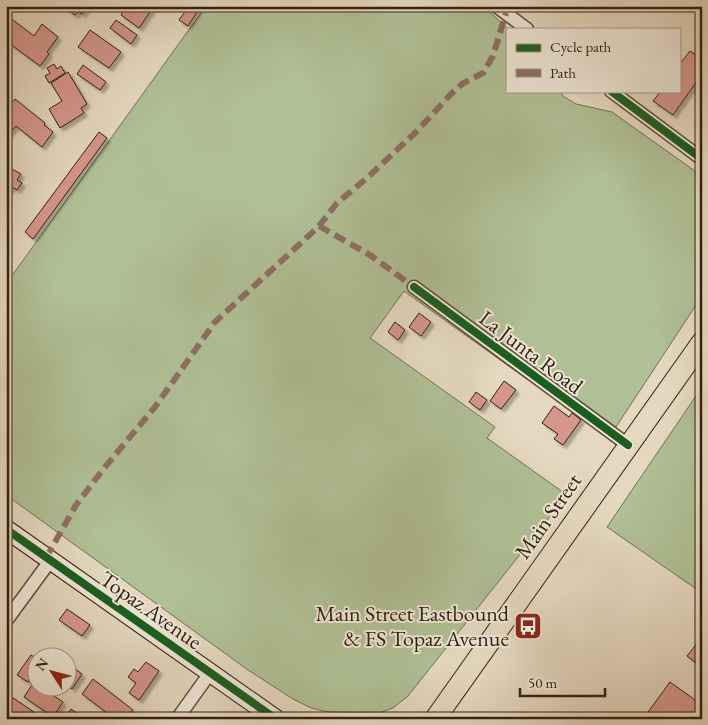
<svg xmlns="http://www.w3.org/2000/svg" width="708" height="725" viewBox="0 0 708 725" font-family="'EB Garamond',serif">
	<style>
		.green { fill: #b0bf95; stroke: #727052 }
		.building { fill: #d5968d; stroke: #35200e; filter: url(#shadow) }
		.lines { fill: none; stroke-linecap: round; stroke-linejoin: round }
		.street-casing { stroke: #614e3a; stroke-width: 15 }
		.secondary-casing { stroke: #35200e; stroke-width: 20 }
		.primary-casing { stroke: #35200e; stroke-width: 22 }
		.street { stroke: #ede6d6; stroke-width: 12 }
		.secondary { stroke: #ede6d6; stroke-width: 18 }
		.primary { stroke: #e4d8c0; stroke-width: 20 }
		.quiet { stroke: #8d6e63; stroke-width: 6; stroke-dasharray: 12 6; stroke-linecap: butt }
		.cycleway-casing { stroke: #ede6d6; stroke-width: 11 }
		.cycleway { stroke: #1b5e20; stroke-width: 8 }
		.labels { text-anchor: middle; dominant-baseline: central; stroke-width: 4; stroke-linejoin: round; paint-order: stroke }
		.street-label { font-size: 22px; fill: #35200e; stroke: #ede6d6 }
		.poi-label { font-size: 22px; fill: #35200e; stroke: #ede6d6; text-anchor: end }
	</style>
	<defs>
		<filter id="shadow"><feDropShadow dx="3.5" dy="3.5" stdDeviation="1" flood-color="#0004"/></filter>
	</defs>
	<rect width="100%" height="100%" fill="#e4d8c0"/>
	<filter id="stains"><feTurbulence type="fractalNoise" baseFrequency=".004" numOctaves="4"/><feColorMatrix values="0 0 0 0 .2 0 0 0 0 .09 0 0 0 0 .02 0 0 0 .5 -.17"/></filter>
	<radialGradient id="worn" r=".72"><stop offset=".6" stop-color="#630" stop-opacity="0"/><stop offset="1" stop-color="#630" stop-opacity=".3"/></radialGradient>
	<!-- green -->
	<g class="green">
		<polygon points="206,6 483,6 508,29 507,29 507,91 560,91 563,96 576,104 612,112 702,176 702,296 616,427 536,369 528,380 404,291 370,338 495,427 487,438 567,495 408,696 393,708 379,713 328,712 311,708 293,699 248,670 6,495 6,284"/>
		<polygon points="702,387 702,593 607,527"/>
	</g>
	<!-- building -->
	<g class="building">
		<polygon points="62,6 85,6 87,8 82,14 78,12 75,15"/>
		<polygon points="127,6 154,6 139,28 121,15"/>
		<polygon points="189,6 201,6 188,26 179,20"/>
		<polygon points="9,17 34,36 42,24 58,37 47,52 49,54 40,66 6,41 6,21"/>
		<polygon points="116,20 137,35 131,44 110,28"/>
		<polygon points="90,30 121,52 109,68 78,47"/>
		<polygon points="690,51 702,59 702,74 673,115 653,101 661,91 679,91 679,65"/>
		<polygon points="54,64 57,69 61,66 65,73 49,83 45,76 50,73 47,68"/>
		<polygon points="83,65 106,82 100,90 77,74"/>
		<polygon points="68,72 87,104 81,108 84,113 60,128 49,109 62,101 51,83"/>
		<polygon points="15,99 45,123 44,125 53,132 42,147 16,126 6,137 6,102 10,105"/>
		<polygon points="99,132 107,138 33,239 25,232"/>
		<polygon points="6,166 21,174 17,180 22,183 17,190 12,187 9,191 6,189"/>
		<polygon points="419,313 431,322 421,336 409,327"/>
		<polygon points="395,322 405,330 398,340 388,332"/>
		<polygon points="504,381 516,390 501,409 490,401"/>
		<polygon points="476,392 487,400 480,410 469,402"/>
		<polygon points="554,406 569,417 572,413 581,420 563,445 554,439 558,434 542,423"/>
		<polygon points="67,609 90,625 82,636 59,620"/>
		<polygon points="702,637 702,667 687,656"/>
		<polygon points="31,655 38,659 38,669 28,682 17,675"/>
		<polygon points="146,662 159,671 139,700 129,693 136,683 128,677 134,669 138,672"/>
		<polygon points="68,664 82,674 72,689 68,686"/>
		<polygon points="93,679 133,710 126,719 115,719 82,694"/>
		<polygon points="34,682 38,684 38,688 42,688 63,702 53,717 24,697"/>
		<polygon points="670,682 702,705 702,719 643,719"/>
		<polygon points="6,693 44,719 12,719 6,715"/>
		<polygon points="71,709 85,719 65,719"/>
	</g>
	<g class="lines">
		<!-- street casing -->
		<g class="street-casing">
			<g id="street">
				<polyline points="496,6 527,29"/>
				<polyline points="611,91 702,159"/>
				<polyline points="414,287 628,445"/>
				<polyline points="6,621 50,561"/>
				<polyline points="177,719 210,673"/>
			</g>
		</g>
		<!-- secondary casing -->
		<g class="secondary-casing">
			<polyline id="secondary" points="6,529 276,719"/>
		</g>
		<!-- primary casing -->
		<g class="primary-casing">
			<polyline id="primary" points="435,719 702,342"/>
		</g>
		<!-- street -->
		<use href="#street" class="street"/>
		<!-- secondary -->
		<use href="#secondary" class="secondary"/>
		<!-- primary -->
		<use href="#primary" class="primary"/>
		<!-- quiet -->
		<g class="quiet">
			<polyline points="319,226 370,255 414,287"/>
			<polyline points="46,558 76,505 105,467 155,407 215,322 302,242 319,226 337,203 367,178 417,131 451,94 462,84 483,73 493,56 506,13"/>
		</g>
		<!-- cycleway casing -->
		<g class="cycleway-casing">
			<g id="cycleway">
				<polyline points="611,91 702,159"/>
				<polyline points="414,287 628,445"/>
				<polyline points="6,529 276,719"/>
			</g>
		</g>
		<!-- cycleway -->
		<use href="#cycleway" class="cycleway"/>
	</g>
	<!-- icons -->
	<defs>
		<g id="bus-square" transform="scale(1.4375)"><rect x="-9" y="-9" width="18" height="18" rx="4" fill="#8f2418" stroke="#ede6d6"/><path d="M-5-6H5V4H4V6H2V4H-2V6H-4V4H-5ZM-3.5-4V0h7V-4ZM-3.5 1.2v1.5H-2V1.2ZM2 1.2v1.5H3.5V1.2Z" fill="#fff"/></g>
	</defs>
	<g fill-rule="evenodd">
		<use href="#bus-square" x="528" y="626"/>
	</g>
	<g class="labels">
		<!-- street labels -->
		<g class="street-label">
			<text transform="translate(531 352) rotate(37)">La Junta Road</text>
			<text transform="translate(548 516) rotate(-55)">Main Street</text>
			<text transform="translate(151 610) rotate(35)">Topaz Avenue</text>
		</g>
		<!-- poi labels -->
		<g class="poi-label">
			<text x="509" y="613">Main Street Eastbound<tspan x="509" dy="25">&amp; FS Topaz Avenue</tspan></text>
		</g>
	</g>
	<!-- margin -->
	<rect width="708" height="725" fill="none" stroke="#e4d8c0" stroke-width="25"/>
	<rect x="8" y="8" width="693" height="710" fill="none" stroke="#35200e" stroke-width="2.5"/>
	<rect x="12" y="12" width="683" height="700" fill="none" stroke="#35200e"/>
	<!-- legend -->
	<rect x="506" y="28" width="175" height="65" fill="#ede6d6" stroke="#a39786"/>
	<rect x="516" y="44" width="25" height="8" fill="#1b5e20" stroke="#a39786"/>
	<text x="550" y="52" font-size="15" fill="#35200e">Cycle path</text>
	<rect x="516" y="69" width="25" height="8" fill="#8d6e63" stroke="#a39786"/>
	<text x="550" y="78" font-size="15" fill="#35200e">Path</text>
	<!-- north arrow -->
	<g transform="translate(52 672) rotate(306)"><circle r="24" fill="#ede6d6" stroke="#a39786"/>
	<path d="M0-4L9 19L0 12L-9 19Z" fill="#8f2418"/>
	<text y="-8" font-size="14" font-weight="bold" text-anchor="middle" fill="#35200e">N</text>
	</g>
	<!-- scale -->
	<path d="M520 688v8h85v-8" fill="none" stroke="#35200e" stroke-width="2.5"/>
	<text x="528" y="688" font-size="15" fill="#35200e" stroke="#ede6d6" stroke-width="4" paint-order="stroke">50 m</text>
	<rect width="100%" height="100%" filter="url(#stains)"/>
	<rect width="100%" height="100%" fill="url(#worn)"/>
</svg>
